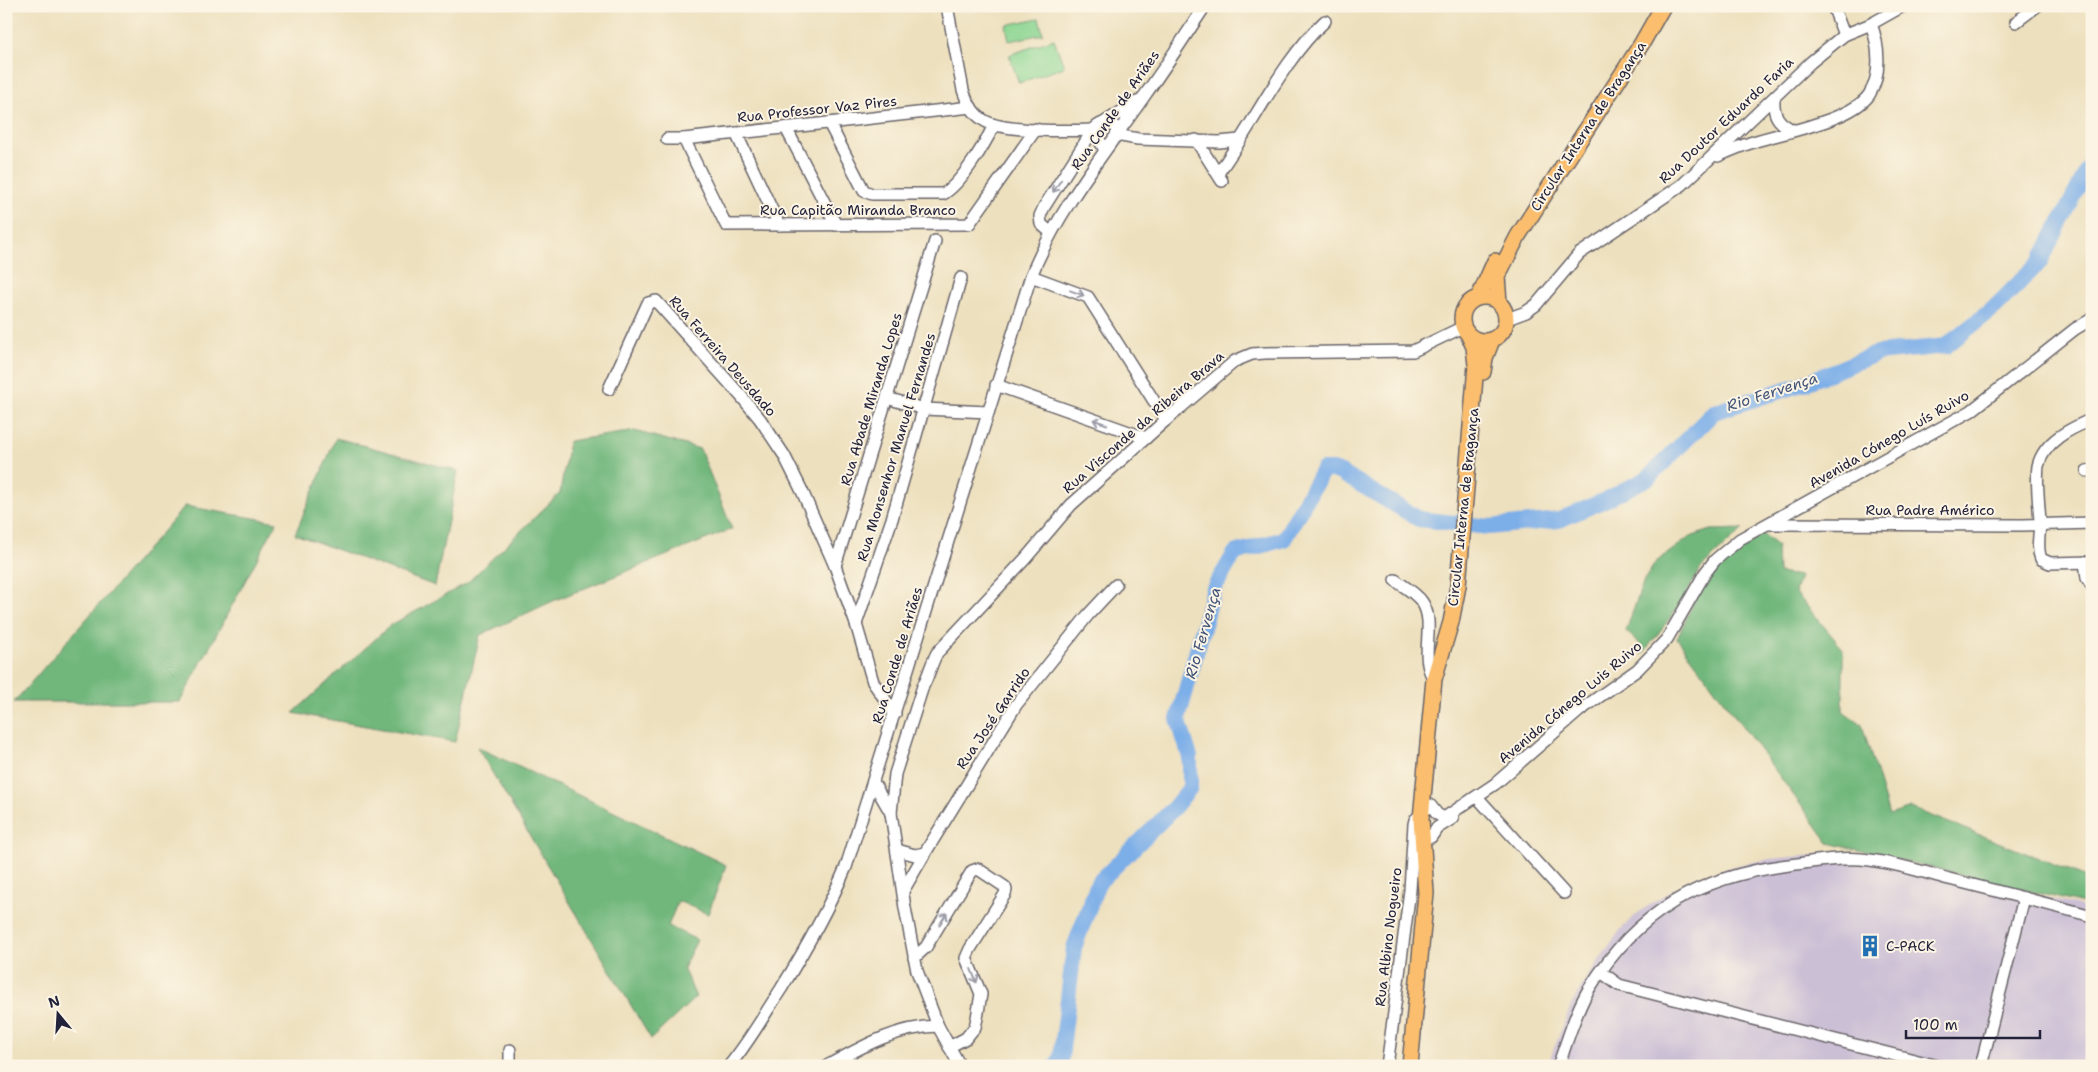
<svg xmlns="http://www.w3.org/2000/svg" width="2098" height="1072" viewBox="0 0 2098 1072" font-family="'Shantell Sans',sans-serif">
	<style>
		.industrial { fill: #cbbfd5 }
		.green { fill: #8cd692; stroke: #577c66 }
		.forest { fill: #71b77c; stroke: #4a6c5c }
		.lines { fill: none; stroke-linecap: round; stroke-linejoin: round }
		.river { stroke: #7baee8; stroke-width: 16 }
		.minor-casing { stroke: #696469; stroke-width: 14 }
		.major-casing { stroke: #696469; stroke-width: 18 }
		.minor { stroke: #fff; stroke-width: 11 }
		.major { stroke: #fabe6e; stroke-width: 15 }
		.oneway { stroke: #9c9ca7 }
		.labels { text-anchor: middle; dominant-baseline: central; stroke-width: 4; stroke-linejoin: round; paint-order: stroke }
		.street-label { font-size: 14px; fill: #22223b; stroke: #fcf5e5 }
		.poi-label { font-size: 14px; fill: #22223b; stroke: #fcf5e5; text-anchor: start }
		.water-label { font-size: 15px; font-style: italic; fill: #415378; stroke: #fcf5e5 }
	</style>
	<rect width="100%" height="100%" fill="#fcf5e5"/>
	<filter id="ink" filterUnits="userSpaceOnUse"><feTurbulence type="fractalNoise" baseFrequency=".02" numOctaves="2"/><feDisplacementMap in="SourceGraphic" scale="10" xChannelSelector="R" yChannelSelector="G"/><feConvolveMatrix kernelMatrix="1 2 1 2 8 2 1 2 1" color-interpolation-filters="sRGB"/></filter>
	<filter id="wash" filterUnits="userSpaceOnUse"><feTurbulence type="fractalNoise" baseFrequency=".0096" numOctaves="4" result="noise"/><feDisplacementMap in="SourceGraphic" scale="20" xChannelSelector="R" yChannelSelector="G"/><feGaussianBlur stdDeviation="1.12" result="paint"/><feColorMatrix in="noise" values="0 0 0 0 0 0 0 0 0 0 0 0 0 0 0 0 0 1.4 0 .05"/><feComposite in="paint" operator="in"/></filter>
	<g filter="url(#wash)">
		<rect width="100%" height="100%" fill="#ede0be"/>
		<!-- industrial -->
		<polygon class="industrial" points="1837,853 1861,854 2092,909 2092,1066 1547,1066 1571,1005 1585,980 1621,929 1638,913 1667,893 1705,875 1738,865 1770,859"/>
		<!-- green -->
		<g class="green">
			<polygon points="1039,18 1043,34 1009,41 1006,25"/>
			<polygon points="1054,39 1064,67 1019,83 1009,55"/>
		</g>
		<!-- forest -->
		<g class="forest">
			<polygon points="635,431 700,449 732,529 553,601 480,635 455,742 293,713 391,625 467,583 560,493 569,441"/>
			<polygon points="336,438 458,471 435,586 295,534"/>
			<polygon points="185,506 277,522 180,702 14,702"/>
			<polygon points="1743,529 1701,568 1682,602 1642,655 1642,646 1626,631 1644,580 1656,562 1690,537 1711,530"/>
			<path d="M1763 534 1777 546 1778 573 1800 576 1795 592 1843 649V711L1862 725 1889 815 1911 808 2092 879V906L1829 843 1677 638C1684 624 1690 609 1697 595 1712 569 1738 551 1763 534Z"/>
			<polygon points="477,747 726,865 708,914 678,901 668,926 697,940 683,968 696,997 651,1039"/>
		</g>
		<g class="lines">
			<!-- river -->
			<polyline class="river" points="1056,1066 1061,1058 1074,948 1098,883 1172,810 1190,788 1190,757 1178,719 1214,588 1235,553 1284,539 1323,470 1333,470 1341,473 1419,519 1489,527 1559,520 1605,500 1648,478 1714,412 1805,383 1878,353 1946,346 1994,308 2040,262 2092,161"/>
		</g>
	</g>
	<g filter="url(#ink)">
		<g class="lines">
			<!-- minor casing -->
			<g class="minor-casing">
				<g id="minor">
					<path d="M947 6 963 90C967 103 973 114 985 121 1004 132 1069 131 1093 130"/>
					<polyline points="1833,6 1844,35"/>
					<polyline points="2016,22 2037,6"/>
					<path d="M1774 99C1773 115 1778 123 1793 130"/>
					<polyline points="1105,122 1137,102"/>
					<path d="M829 123 864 191 872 194H943C961 184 985 144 994 125"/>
					<polyline points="786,128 836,225"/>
					<polyline points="736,133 779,225"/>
					<polyline points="1116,135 1138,139 1219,142 1240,140"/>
					<polyline points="1097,136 1105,150"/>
					<polyline points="667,139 684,139 971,107"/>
					<polyline points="684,139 726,225 969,224 1036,129"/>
					<polyline points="1196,140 1222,181"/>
					<path d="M1718 156C1729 151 1741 146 1753 142 1784 132 1850 121 1869 95 1882 75 1879 45 1871 24"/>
					<path d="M1218 173C1253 126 1282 60 1325 21"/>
					<path d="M1050 232 1041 224 1040 216 1044 207 1093 130C1103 120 1109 121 1120 130"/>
					<polyline points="1031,276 1088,297 1166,420"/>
					<polyline points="1507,319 1526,312 1536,305 1579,254 1682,185 1811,62 1844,35 1871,24 1903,6"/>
					<polyline points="996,385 1146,438"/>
					<polyline points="609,389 648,303 656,301 741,396 760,419 784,455 802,491 835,566 856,624 873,682 895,714"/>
					<polyline points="887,398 924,409 988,412"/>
					<path d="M2092 419C2070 429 2044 441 2038 466 2036 479 2039 507 2040 521 2040 534 2036 547 2041 559L2050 563 2092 562"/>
					<polyline points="2087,471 2092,470"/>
					<polyline points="1769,524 2023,525 2092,523"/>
					<polyline points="2085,562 2087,578 2092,586"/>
					<polyline points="835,566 935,241"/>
					<path d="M1395 580C1403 586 1416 593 1422 602 1437 624 1418 657 1434 679"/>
					<polyline points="856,624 892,519 961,278"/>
					<polyline points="873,782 891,813"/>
					<polyline points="1477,797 1564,893"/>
					<polyline points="1430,805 1437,814 1444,818 1495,784 1579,711 1637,670 1667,639 1705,573 1715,560 1740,539 1971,411 2075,329 2092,319"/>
					<polyline points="1431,837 1437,828 1453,818"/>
					<polyline points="897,850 915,855 925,853 1016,705 1088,615 1116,585"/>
					<polyline points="903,891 925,853"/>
					<polyline points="914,958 926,947 972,871 978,869 1005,887 1006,890 1005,894 970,949 966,958 981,994 977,1018 975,1027 966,1038 949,1047"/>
					<polyline points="1601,972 1619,985 1938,1066"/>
					<polyline points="510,1050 510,1066"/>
					<path d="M729 1066C749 1042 764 1015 781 989 805 950 828 910 846 867L1031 276C1058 209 1104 154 1145 95 1166 66 1185 36 1205 6"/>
					<path d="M827 1066C863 1046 896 1027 938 1026"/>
					<path d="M960 1066 938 1026 917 971 905 908 891 813 895 774 923 686C929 675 931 664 937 653L1025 559 1071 505 1166 420 1235 361 1252 354 1265 353 1413 351 1463 327"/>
					<polyline points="1387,1066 1410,890 1414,824 1415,820 1421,814"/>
					<path d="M1558 1066C1568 1040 1575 1012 1589 989 1637 911 1700 876 1789 865 1813 862 1838 857 1861 859 1891 862 1920 871 1949 879 1997 891 2044 903 2092 916"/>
					<polyline points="1981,1066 2024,898"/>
				</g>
			</g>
			<!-- major casing -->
			<g class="major-casing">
				<g id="major">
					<circle cx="1484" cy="319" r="22"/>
					<polyline points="1479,297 1495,261"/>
					<polyline points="1499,302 1497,277 1518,236 1642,43 1663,6"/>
					<polyline points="1483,372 1485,358 1492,340"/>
					<polyline points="1410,1066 1426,893 1421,819 1434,679 1451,622 1458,586 1476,365 1474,347 1469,336"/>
				</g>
			</g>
			<!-- minor -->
			<use href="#minor" class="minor"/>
			<!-- major -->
			<use href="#major" class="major"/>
		</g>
		<!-- one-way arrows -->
		<defs><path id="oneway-shaft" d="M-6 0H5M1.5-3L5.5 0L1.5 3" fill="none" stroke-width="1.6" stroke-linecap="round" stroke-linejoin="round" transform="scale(1.25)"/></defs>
		<g class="oneway">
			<use href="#oneway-shaft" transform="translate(1057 186) rotate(123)"/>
			<use href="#oneway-shaft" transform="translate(1077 293) rotate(20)"/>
			<use href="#oneway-shaft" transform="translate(1100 422) rotate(-161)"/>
			<use href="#oneway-shaft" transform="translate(943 919) rotate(-59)"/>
			<use href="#oneway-shaft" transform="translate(974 976) rotate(68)"/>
		</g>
	</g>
	<!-- icons -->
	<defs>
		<g id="building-bare" transform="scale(1.725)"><path d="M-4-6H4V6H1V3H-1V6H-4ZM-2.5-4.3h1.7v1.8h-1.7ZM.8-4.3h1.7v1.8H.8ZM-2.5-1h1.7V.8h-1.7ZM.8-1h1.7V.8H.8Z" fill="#1f6fb2" stroke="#fcf5e5" stroke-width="2.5" paint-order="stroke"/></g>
	</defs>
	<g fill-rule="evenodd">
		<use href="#building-bare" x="1870" y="946"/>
	</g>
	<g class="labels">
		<!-- street labels -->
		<g class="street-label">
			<text transform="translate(817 109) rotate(-6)">Rua Professor Vaz Pires</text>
			<text transform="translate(1115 110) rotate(-55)">Rua Conde de Ariães</text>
			<text transform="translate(1726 120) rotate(-43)">Rua Doutor Eduardo Faria</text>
			<text transform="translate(1588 126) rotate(-57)">Circular Interna de Bragança</text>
			<text x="858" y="210">Rua Capitão Miranda Branco</text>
			<text transform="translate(723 356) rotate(49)">Rua Ferreira Deusdado</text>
			<text transform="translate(871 399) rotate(-73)">Rua Abade Miranda Lopes</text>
			<text transform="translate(1143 422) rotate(-41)">Rua Visconde da Ribeira Brava</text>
			<text transform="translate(1889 439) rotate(-30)">Avenida Cónego Luís Ruivo</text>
			<text transform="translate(896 447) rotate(-73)">Rua Monsenhor Manuel Fernandes</text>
			<text transform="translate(1463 507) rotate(-84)">Circular Interna de Bragança</text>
			<text x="1930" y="510">Rua Padre Américo</text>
			<text transform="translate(897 655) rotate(-73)">Rua Conde de Ariães</text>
			<text transform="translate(1570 702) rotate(-40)">Avenida Cónego Luis Ruivo</text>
			<text transform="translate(993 718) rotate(-56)">Rua José Garrido</text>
			<text transform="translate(1388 937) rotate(-83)">Rua Albino Nogueiro</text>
		</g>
		<!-- poi labels -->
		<g class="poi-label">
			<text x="1886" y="946">C-PACK</text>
		</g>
		<!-- water labels -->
		<g class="water-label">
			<text transform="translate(1772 392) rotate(-18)">Rio Fervença</text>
			<text transform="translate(1203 633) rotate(-74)">Rio Fervença</text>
		</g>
	</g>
	<!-- margin -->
	<rect width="2098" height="1072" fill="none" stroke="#fcf5e5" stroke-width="25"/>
	<!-- north arrow -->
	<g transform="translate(58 1014) rotate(342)" stroke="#fcf5e5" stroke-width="4" paint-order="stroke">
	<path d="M0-4L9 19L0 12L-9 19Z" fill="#22223b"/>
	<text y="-8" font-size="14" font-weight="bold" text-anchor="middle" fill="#22223b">N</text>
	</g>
	<!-- scale -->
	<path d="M1906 1030v8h134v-8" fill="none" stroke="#22223b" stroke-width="2.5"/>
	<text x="1913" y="1030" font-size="15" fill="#22223b" stroke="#fcf5e5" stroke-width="4" paint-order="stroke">100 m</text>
</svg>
